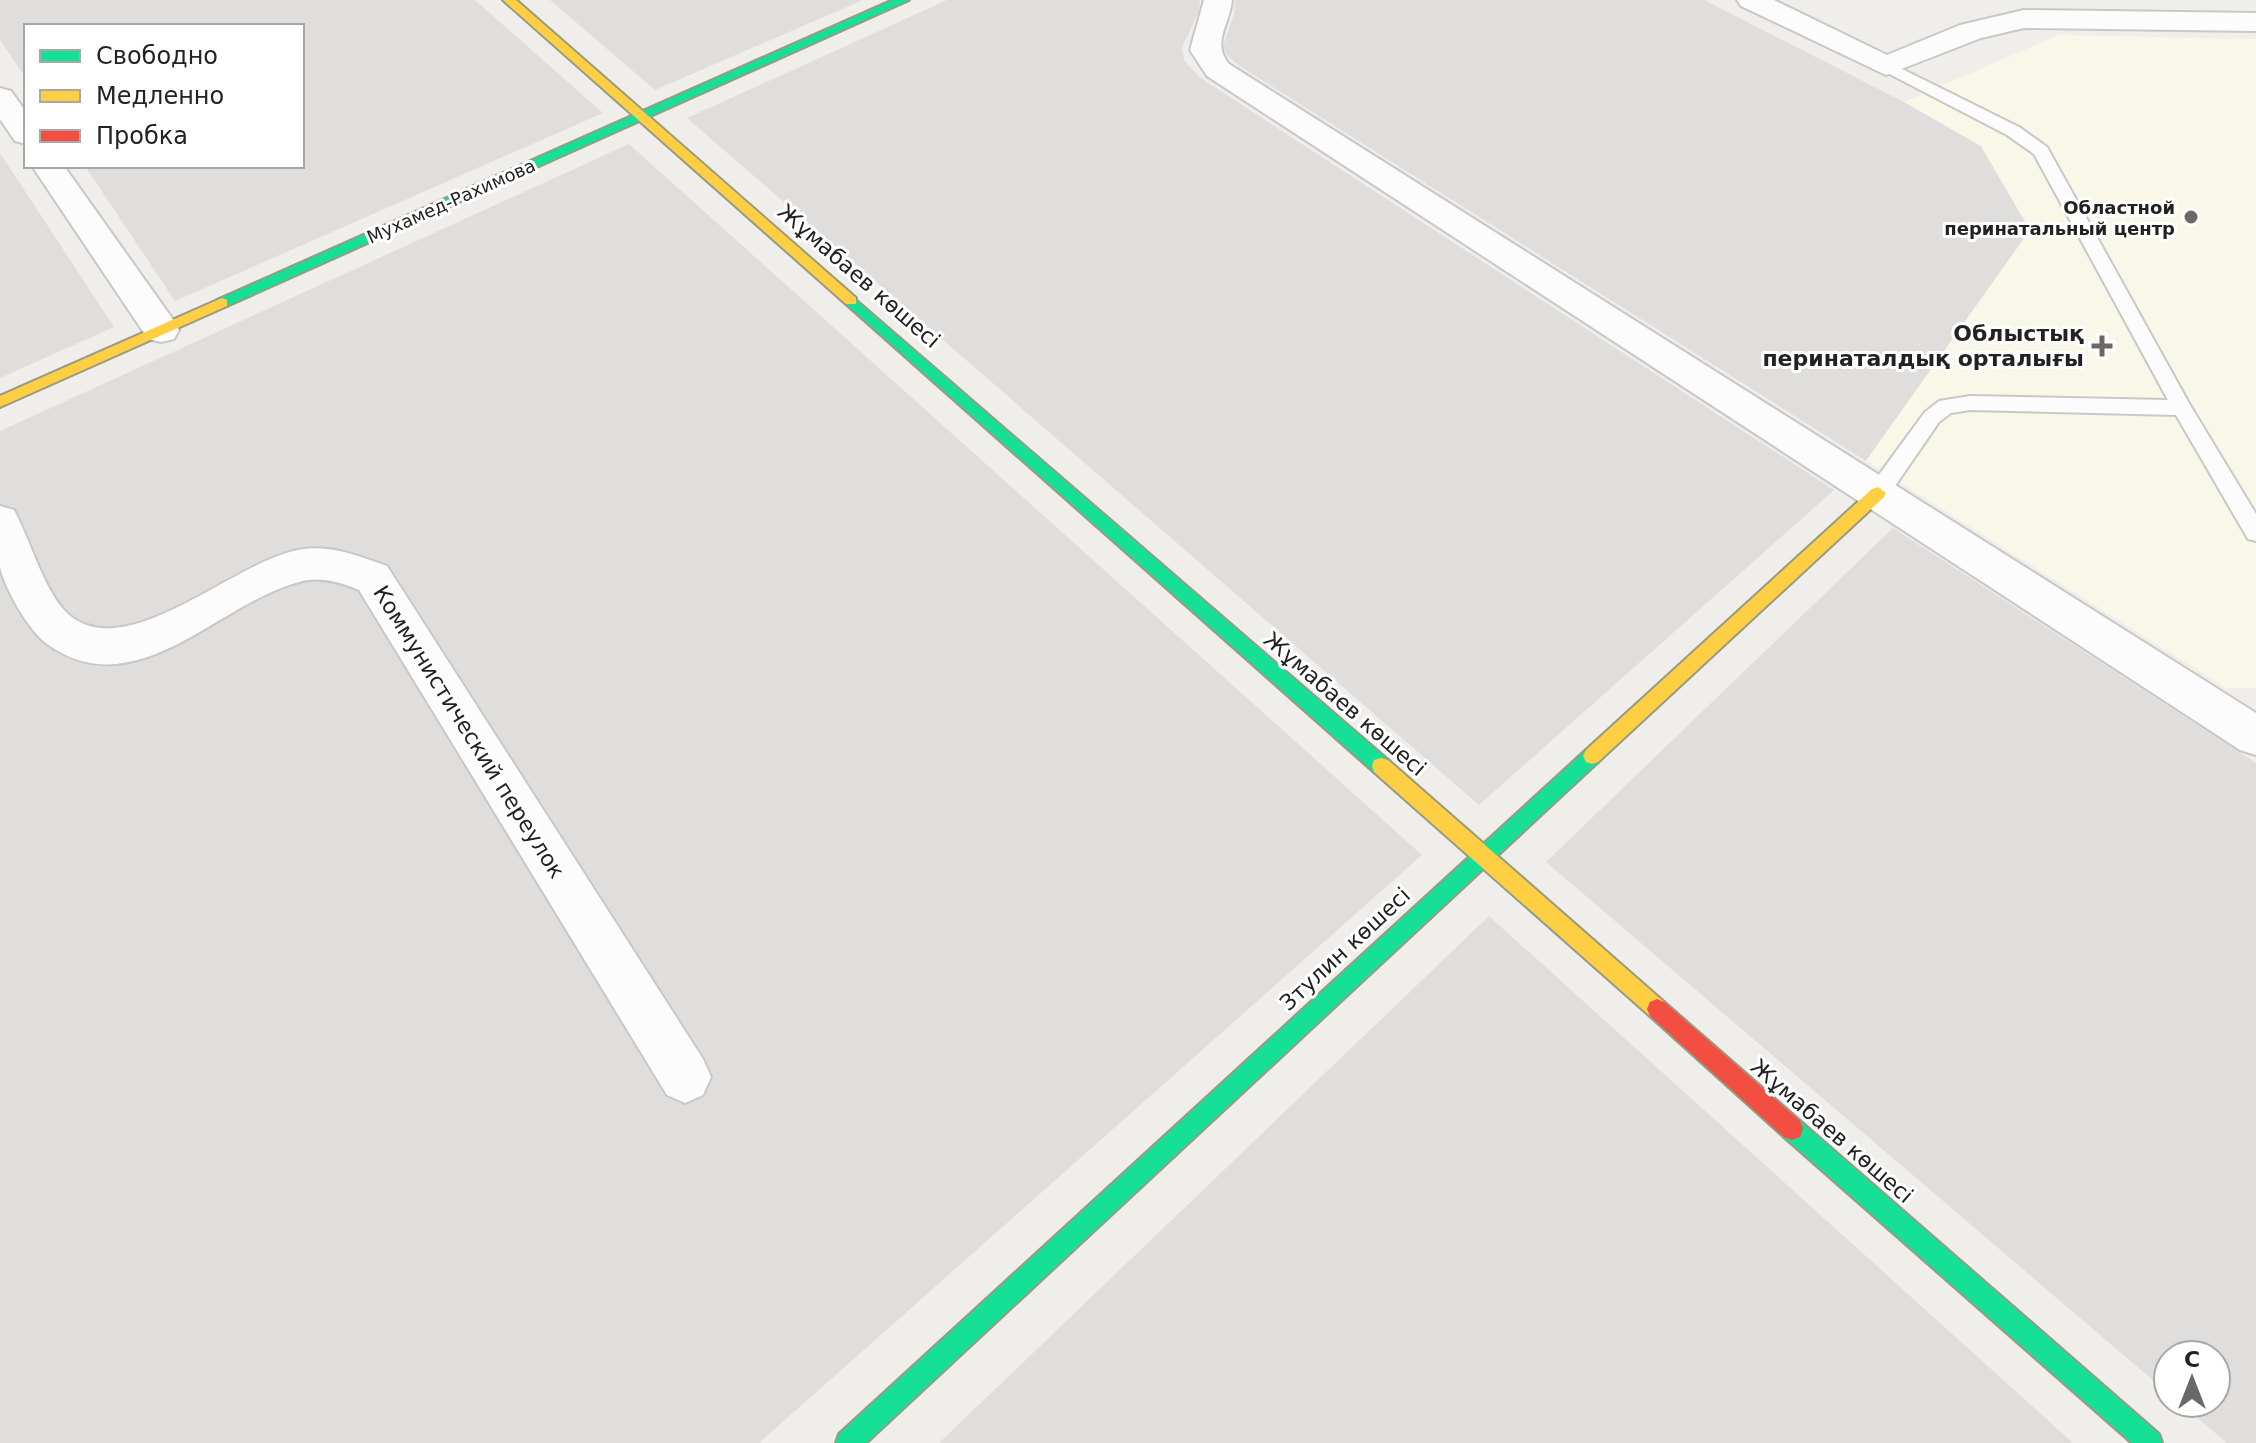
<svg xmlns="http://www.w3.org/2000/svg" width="2256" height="1443" viewBox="0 0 2256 1443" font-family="'DejaVu Sans',sans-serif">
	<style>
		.residential { fill: #dfdedc }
		.education { fill: #f8f7e8 }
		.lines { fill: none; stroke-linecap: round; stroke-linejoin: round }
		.lane-casing { stroke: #c9c8c7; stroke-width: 4 }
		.street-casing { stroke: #c9c8c7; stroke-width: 4 }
		.fast-casing { stroke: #999a82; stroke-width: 4 }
		.slow-casing { stroke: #999a82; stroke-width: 4 }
		.jam-casing { stroke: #999a82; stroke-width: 4 }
		.lane { fill: #fdfcfc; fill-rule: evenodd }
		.street { fill: #fdfcfc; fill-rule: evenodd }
		.fast { fill: #16e098; fill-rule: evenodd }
		.slow { fill: #ffcf43; fill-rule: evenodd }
		.jam { fill: #f24e42; fill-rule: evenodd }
		.poi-dot { fill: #6a6968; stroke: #fff; stroke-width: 3 }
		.labels { text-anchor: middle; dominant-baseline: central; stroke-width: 6; stroke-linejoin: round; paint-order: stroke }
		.far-street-label { font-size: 18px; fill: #222; stroke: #fff }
		.far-poi-label { font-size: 18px; font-weight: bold; fill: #222; stroke: #fff; text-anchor: end }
		.street-label { font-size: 22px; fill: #222; stroke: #fff }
		.poi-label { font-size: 22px; font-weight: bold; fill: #222; stroke: #fff; text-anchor: end }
	</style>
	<rect width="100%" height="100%" fill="#f0eeeb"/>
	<!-- residential -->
	<g class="residential">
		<polygon points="0,0 475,0 603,113 175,301 85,166 302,166 302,26 26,26 26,78 0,40"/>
		<polygon points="550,0 863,0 655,90"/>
		<polygon points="947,0 1200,0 1199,11 1182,47 1184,60 1199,77 1834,490 1479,805 687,118"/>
		<polygon points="1235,0 1704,0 1904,102 1981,146 2030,230 1866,461 1238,65 1227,55 1223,46 1234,14"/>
		<polygon points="629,144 1422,855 759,1443 0,1443 0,431"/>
		<polygon points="0,153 114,327 0,378"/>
		<polygon points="1893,528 2256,763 2256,1443 2227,1443 2180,1403 2216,1403 2216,1355 2168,1355 2168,1393 1546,862"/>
		<polygon points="1489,916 2073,1443 939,1443"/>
	</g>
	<!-- education -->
	<polygon class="education" points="2059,35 2256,39 2256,688 2226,688 1866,461 2030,230 1981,146 1904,102"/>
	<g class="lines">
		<!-- lane casing -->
		<g class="lane-casing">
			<polygon id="lane" points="1886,61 2019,127 2047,147 2190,405 2256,514 2256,541 2248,539 2176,415 1970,410 1951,413 1939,422 1886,499 1870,499 1867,493 1870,487 1925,412 1939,401 1970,396 2168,400 2034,154 2007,135 1880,69 1880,63"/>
		</g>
		<!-- street casing -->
		<g class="street-casing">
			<g id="street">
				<path d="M1204 0H1232C1230 24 1211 42 1229 64L2256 713V755L2240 750 1207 76 1190 50Z"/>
				<polygon points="1737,0 1774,0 1887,55 1960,25 2024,10 2256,13 2256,31 2024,28 1981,38 1886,75 1741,6"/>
				<polygon points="0,88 11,91 26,112 26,144 15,141 0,119"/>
				<polygon points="32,166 64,166 174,321 179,330 174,339 161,342 148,339"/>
				<path d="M0 506 14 510C30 539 44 592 68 614 128 667 237 557 304 549 333 545 361 557 387 566L703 1059 711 1077 703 1095 685 1103 667 1095 359 590C340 582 319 576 299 582 218 603 136 708 47 644 29 631 5 589 0 567 0 548 0 525 0 506Z"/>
			</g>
		</g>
		<!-- fast casing -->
		<g class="fast-casing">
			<g id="fast">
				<polygon points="893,0 909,0 227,306 217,306 215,303 217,300"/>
				<polygon points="851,296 1388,760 1390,766 1388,772 1381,774 1374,772 846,304 846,298"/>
				<polygon points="1592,748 1598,750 1601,756 1598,762 866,1443 836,1443 839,1434 1586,750"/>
				<polygon points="1792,1118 1800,1121 2159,1434 2162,1443 2132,1443 1784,1137 1781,1129 1784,1121"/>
			</g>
		</g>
		<!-- slow casing -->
		<g class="slow-casing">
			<g id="slow">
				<polygon points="503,0 516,0 856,298 856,304 846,304"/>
				<polygon points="222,298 227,300 227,306 0,407 0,396"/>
				<polygon points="1878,487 1886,493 1884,497 1598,762 1592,764 1586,762 1583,756 1586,750 1872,489"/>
				<polygon points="1381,758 1388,760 1664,1002 1667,1009 1664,1016 1657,1019 1650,1016 1374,772 1372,766 1374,760"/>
			</g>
		</g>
		<!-- jam casing -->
		<g class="jam-casing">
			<polygon id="jam" points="1657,999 1664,1002 1800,1121 1803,1129 1800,1137 1792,1140 1784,1137 1650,1016 1647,1009 1650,1002"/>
		</g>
		<!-- lane -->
		<use href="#lane" class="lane"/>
		<!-- street -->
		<use href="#street" class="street"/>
		<!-- fast -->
		<use href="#fast" class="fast"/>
		<!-- slow -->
		<use href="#slow" class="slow"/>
		<!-- jam -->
		<use href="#jam" class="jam"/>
	</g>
	<!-- markers -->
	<g class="poi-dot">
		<circle cx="2191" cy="217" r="8"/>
		<path d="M2098 334h8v8h8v8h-8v8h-8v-8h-8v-8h8z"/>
	</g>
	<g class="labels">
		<!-- far-street labels -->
		<g class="far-street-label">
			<text transform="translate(451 201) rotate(-24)">Мухамед-Рахимова</text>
		</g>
		<!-- far-poi labels -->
		<g class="far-poi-label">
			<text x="2175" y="207">Областной<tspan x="2175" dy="21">перинатальный центр</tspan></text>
		</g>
		<!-- street labels -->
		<g class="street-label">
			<text transform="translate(859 276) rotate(41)">Жұмабаев көшесі</text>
			<text transform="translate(1345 704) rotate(41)">Жұмабаев көшесі</text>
			<text transform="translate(469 732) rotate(58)">Коммунистический переулок</text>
			<text transform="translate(1345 949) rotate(-43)">Зтулин көшесі</text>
			<text transform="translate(1832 1131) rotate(41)">Жұмабаев көшесі</text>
		</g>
		<!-- poi labels -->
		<g class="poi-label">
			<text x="2084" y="333">Облыстық<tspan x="2084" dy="25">перинаталдық орталығы</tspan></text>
		</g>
	</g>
	<!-- legend -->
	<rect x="24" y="24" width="280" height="144" fill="#ffffff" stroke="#a7a7a7" stroke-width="2"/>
	<rect x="40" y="50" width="40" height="12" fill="#16e098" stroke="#a7a7a7" stroke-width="2"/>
	<text x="96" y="64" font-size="24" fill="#222222">Свободно</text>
	<rect x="40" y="90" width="40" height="12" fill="#ffcf43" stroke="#a7a7a7" stroke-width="2"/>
	<text x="96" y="104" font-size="24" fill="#222222">Медленно</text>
	<rect x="40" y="130" width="40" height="12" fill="#f24e42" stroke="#a7a7a7" stroke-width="2"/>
	<text x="96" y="144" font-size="24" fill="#222222">Пробка</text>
	<!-- north arrow -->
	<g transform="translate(2192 1379)"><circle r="38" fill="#ffffff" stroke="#a7a7a7" stroke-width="2"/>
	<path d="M0-6L14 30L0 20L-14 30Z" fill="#6a6968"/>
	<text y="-12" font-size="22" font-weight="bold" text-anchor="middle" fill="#222222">С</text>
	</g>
</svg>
